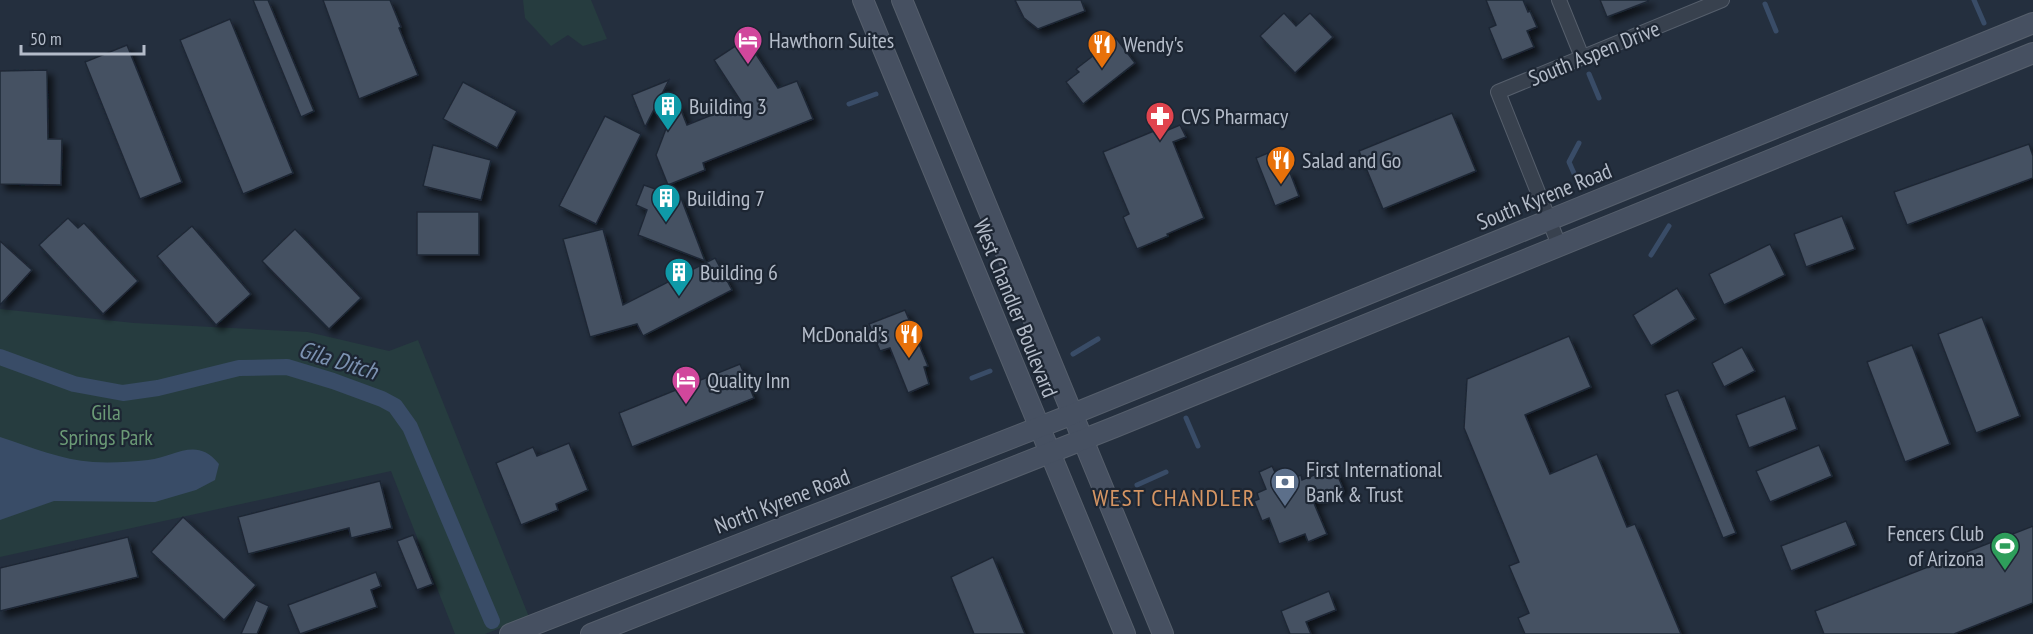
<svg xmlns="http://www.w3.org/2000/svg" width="2033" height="634" viewBox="0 0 2033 634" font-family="'PT Sans Narrow',sans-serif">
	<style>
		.green { fill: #263c3f }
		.water { fill: #394c67 }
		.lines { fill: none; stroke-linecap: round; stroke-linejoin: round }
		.stream { stroke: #394c67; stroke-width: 5 }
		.canal { stroke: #394c67; stroke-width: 16 }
		.building { fill: #455162; stroke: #1f2835; stroke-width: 1.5; filter: url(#shadow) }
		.street-casing { stroke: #565f6c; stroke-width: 16 }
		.secondary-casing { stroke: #565f6c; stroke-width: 22 }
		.street { stroke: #38414e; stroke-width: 14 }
		.secondary { stroke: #465061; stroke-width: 20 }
		.labels { text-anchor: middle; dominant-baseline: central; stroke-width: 4.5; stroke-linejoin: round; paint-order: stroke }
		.poi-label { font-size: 22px; fill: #b4bcc9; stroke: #1d2633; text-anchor: start }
		.street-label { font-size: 22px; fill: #b4bcc9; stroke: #1d2633 }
		.park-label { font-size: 22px; fill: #6b9a76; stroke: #1d2633 }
		.water-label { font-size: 24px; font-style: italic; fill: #7c92b1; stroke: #1d2633 }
		.neighbourhood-label { font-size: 24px; letter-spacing: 1.5px; fill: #d59563; stroke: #1d2633 }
	</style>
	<defs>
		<filter id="shadow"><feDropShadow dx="5.5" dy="5.5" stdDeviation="3" flood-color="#0009"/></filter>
	</defs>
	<rect width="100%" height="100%" fill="#242f3e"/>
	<!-- green -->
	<g class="green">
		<polygon points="523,0 591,0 607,39 583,46 568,35 551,46 525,18"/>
		<polygon points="0,309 134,323 308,332 389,351 418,340 529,617 485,634 455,634 391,471 0,557"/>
	</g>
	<!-- water -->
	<path class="water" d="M0 437C30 447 62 460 93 462 111 463 130 462 148 460 176 457 196 436 219 464L215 480 196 490 155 502 54 501 0 520Z"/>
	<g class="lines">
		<!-- stream -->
		<g class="stream">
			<polyline points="1974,0 1984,23"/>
			<polyline points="1765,4 1776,31"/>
			<polyline points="1589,74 1599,98"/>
			<polyline points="849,104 876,94"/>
			<polyline points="1579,143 1569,162 1580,187"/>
			<polyline points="1651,255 1669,226"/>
			<polyline points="1073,354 1098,339"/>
			<polyline points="972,378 990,371"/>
			<polyline points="1186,418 1198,446"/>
			<polyline points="1137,485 1166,472"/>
		</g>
		<!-- canal -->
		<polyline class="canal" points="0,357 74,384 123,393 158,388 239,368 287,367 333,381 382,399 395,406 410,427 492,621"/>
	</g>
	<!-- building -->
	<g class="building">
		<polygon points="253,0 268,0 314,111 301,117"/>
		<polygon points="323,0 390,0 401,27 399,28 418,75 359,99"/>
		<polygon points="1015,0 1081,0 1085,11 1038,29 1024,18"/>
		<polygon points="1486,0 1523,0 1528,12 1530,11 1537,27 1527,31 1534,47 1502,60 1489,28 1496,25"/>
		<polygon points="1600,0 1649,0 1649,1 1607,17"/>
		<polygon points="1284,13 1296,26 1310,13 1333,37 1295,73 1260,36"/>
		<polygon points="230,19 293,173 243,194 180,40"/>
		<polygon points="1116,38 1135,63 1083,104 1066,82 1079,72 1076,69"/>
		<polygon points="746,39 778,88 797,81 813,119 703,163 705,170 668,185 656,155 677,100 687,125 742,103 714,60"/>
		<polygon points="127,45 182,182 140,199 85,62"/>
		<polygon points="47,70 48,139 62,139 61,185 0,184 0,71"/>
		<polygon points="669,80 645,127 632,95"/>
		<polygon points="463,82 517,111 497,148 443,119"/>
		<polygon points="1452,113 1476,171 1383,209 1359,151"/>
		<polygon points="605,116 641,134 596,224 559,206"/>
		<polygon points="1180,125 1186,137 1173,142 1204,218 1167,234 1168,236 1137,249 1123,217 1129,214 1103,152 1166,126 1168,130"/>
		<polygon points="2029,144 2033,156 2033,178 1907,225 1894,192"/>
		<polygon points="433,145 491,160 481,200 423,186"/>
		<polygon points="1268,153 1277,175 1289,170 1299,196 1275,206 1256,158"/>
		<polygon points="644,185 681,198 705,261 638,235 647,210 636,205"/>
		<rect x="417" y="212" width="62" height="43"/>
		<polygon points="1842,216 1855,249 1806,267 1794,234"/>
		<polygon points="68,218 78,228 84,223 138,281 103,314 39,245"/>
		<polygon points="192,226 251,294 216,325 157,256"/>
		<polygon points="295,229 361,298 329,329 262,261"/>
		<polygon points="603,229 623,305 715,258 732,290 643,336 637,324 590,337 563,239"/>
		<polygon points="0,241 32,270 0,305"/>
		<polygon points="1770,244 1785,275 1724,305 1709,274"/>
		<polygon points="1677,288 1696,319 1651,346 1633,315"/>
		<polygon points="905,310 928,366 924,367 929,384 908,393 890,348 880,351 869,324"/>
		<polygon points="1982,317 2020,416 1976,433 1938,334"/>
		<polygon points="1569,336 1591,387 1525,415 1550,474 1597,454 1627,527 1635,524 1681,634 1525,634 1518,618 1529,613 1509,566 1519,562 1464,428 1467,379"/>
		<polygon points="1912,345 1950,444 1905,462 1867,362"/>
		<polygon points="1742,347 1755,371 1724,387 1712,363"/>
		<polygon points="740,364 754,398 632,447 619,413"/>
		<polygon points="1678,390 1736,533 1723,538 1665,395"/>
		<polygon points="1785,396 1797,429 1749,448 1736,415"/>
		<polygon points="569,443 588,490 556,504 558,510 521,525 496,463 533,447 537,456"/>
		<polygon points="1819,445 1832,476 1770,502 1756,471"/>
		<polygon points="1272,466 1280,483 1301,475 1302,480 1334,467 1343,488 1313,501 1327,534 1308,542 1305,534 1279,544 1269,518 1262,521 1254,501 1259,499 1257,493 1266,489 1259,472"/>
		<polygon points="380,481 392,528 351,538 349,528 248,554 238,517"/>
		<polygon points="183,517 256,585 224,620 151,552"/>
		<polygon points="1846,521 1856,545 1791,571 1781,546"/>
		<polygon points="2033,526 2033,603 1954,634 1824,634 1815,611"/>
		<polygon points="413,535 433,584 417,590 397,541"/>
		<polygon points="128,537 138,577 0,611 0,568"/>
		<polygon points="993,557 1025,634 974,634 951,577"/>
		<polygon points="376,572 381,586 371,590 377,607 300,634 288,605"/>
		<polygon points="1329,591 1336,610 1306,622 1311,634 1290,634 1281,611"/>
		<polygon points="256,600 269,606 257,634 241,634"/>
	</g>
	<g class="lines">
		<!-- street casing -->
		<g class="street-casing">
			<g id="street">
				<polyline points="1559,0 1582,57"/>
				<polyline points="1559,245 1498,92 1722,0"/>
			</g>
		</g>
		<!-- secondary casing -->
		<g class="secondary-casing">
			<g id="secondary">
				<polyline points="863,0 1125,634"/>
				<polyline points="902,0 1163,634"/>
				<polyline points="510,634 1073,414 2033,23"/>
				<polyline points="591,634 1115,427 2033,53"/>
			</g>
		</g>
		<!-- street -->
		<use href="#street" class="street"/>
		<!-- secondary -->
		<use href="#secondary" class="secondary"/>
	</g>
	<!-- icons -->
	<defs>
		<g id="hotel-pin" transform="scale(1.5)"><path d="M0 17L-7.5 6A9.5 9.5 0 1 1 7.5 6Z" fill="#d1479c" stroke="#1d2633"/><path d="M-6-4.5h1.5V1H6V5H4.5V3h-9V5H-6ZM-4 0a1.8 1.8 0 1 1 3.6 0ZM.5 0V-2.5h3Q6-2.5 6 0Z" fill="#fff"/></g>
		<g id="restaurant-pin" transform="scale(1.5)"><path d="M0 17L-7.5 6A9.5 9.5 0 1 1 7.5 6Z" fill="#e8710a" stroke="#1d2633"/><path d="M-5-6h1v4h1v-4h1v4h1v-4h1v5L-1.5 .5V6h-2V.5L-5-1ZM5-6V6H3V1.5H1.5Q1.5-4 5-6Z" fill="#fff"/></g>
		<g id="building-pin" transform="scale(1.5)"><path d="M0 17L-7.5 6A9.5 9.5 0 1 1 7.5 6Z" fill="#0f9aa8" stroke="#1d2633"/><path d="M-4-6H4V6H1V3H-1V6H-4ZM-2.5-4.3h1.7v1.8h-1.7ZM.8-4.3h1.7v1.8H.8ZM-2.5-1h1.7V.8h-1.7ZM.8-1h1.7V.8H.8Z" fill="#fff"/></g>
		<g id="pharmacy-pin" transform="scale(1.5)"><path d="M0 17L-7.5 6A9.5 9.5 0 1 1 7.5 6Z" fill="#e0444e" stroke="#1d2633"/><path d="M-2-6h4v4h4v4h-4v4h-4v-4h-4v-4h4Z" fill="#fff"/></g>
		<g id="bank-pin" transform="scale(1.5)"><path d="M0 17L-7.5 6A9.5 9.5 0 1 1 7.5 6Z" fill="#5c6f8a" stroke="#1d2633"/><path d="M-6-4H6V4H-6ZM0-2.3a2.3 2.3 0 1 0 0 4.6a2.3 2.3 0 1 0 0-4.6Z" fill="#fff"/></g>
		<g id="stadium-pin" transform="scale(1.5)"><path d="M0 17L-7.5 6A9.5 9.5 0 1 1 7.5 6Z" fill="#2e9e5b" stroke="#1d2633"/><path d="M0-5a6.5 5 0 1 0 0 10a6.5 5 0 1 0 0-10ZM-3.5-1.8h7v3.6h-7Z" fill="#fff"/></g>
	</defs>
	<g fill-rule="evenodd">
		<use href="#hotel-pin" x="748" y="40"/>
		<use href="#restaurant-pin" x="1102" y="44"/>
		<use href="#building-pin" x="668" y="106"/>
		<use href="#pharmacy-pin" x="1160" y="116"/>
		<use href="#restaurant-pin" x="1281" y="160"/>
		<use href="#building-pin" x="666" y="198"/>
		<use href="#building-pin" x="679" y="272"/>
		<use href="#restaurant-pin" x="909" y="334"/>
		<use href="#hotel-pin" x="686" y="380"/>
		<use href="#bank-pin" x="1285" y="482"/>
		<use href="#stadium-pin" x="2005" y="546"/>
	</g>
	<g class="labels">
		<!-- poi labels -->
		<g class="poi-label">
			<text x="769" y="40">Hawthorn Suites</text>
			<text x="1123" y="44">Wendy's</text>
			<text x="689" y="106">Building 3</text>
			<text x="1181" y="116">CVS Pharmacy</text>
			<text x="1302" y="160">Salad and Go</text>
			<text x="687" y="198">Building 7</text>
			<text x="700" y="272">Building 6</text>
			<text x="888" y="334" text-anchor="end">McDonald's</text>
			<text x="707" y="380">Quality Inn</text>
			<text x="1306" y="469">First International<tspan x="1306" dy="25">Bank &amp; Trust</tspan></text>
			<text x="1984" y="533" text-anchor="end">Fencers Club<tspan x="1984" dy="25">of Arizona</tspan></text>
		</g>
		<!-- street labels -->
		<g class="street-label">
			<text transform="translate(1594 53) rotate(-22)">South Aspen Drive</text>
			<text transform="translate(1544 196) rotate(-22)">South Kyrene Road</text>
			<text transform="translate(1016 308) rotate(68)">West Chandler Boulevard</text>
			<text transform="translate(782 501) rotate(-21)">North Kyrene Road</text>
		</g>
		<!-- park labels -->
		<g class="park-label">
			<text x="106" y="412">Gila<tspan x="106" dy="25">Springs Park</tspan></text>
		</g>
		<!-- water labels -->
		<g class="water-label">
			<text transform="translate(338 360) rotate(17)">Gila Ditch</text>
		</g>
		<!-- neighbourhood labels -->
		<g class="neighbourhood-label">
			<text x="1174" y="497">WEST CHANDLER</text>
		</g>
	</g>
	<!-- scale -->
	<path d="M21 45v9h123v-9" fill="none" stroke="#b4bcc9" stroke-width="3"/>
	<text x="30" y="45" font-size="18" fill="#b4bcc9" stroke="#1d2633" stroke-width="4.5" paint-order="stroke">50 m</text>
</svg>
